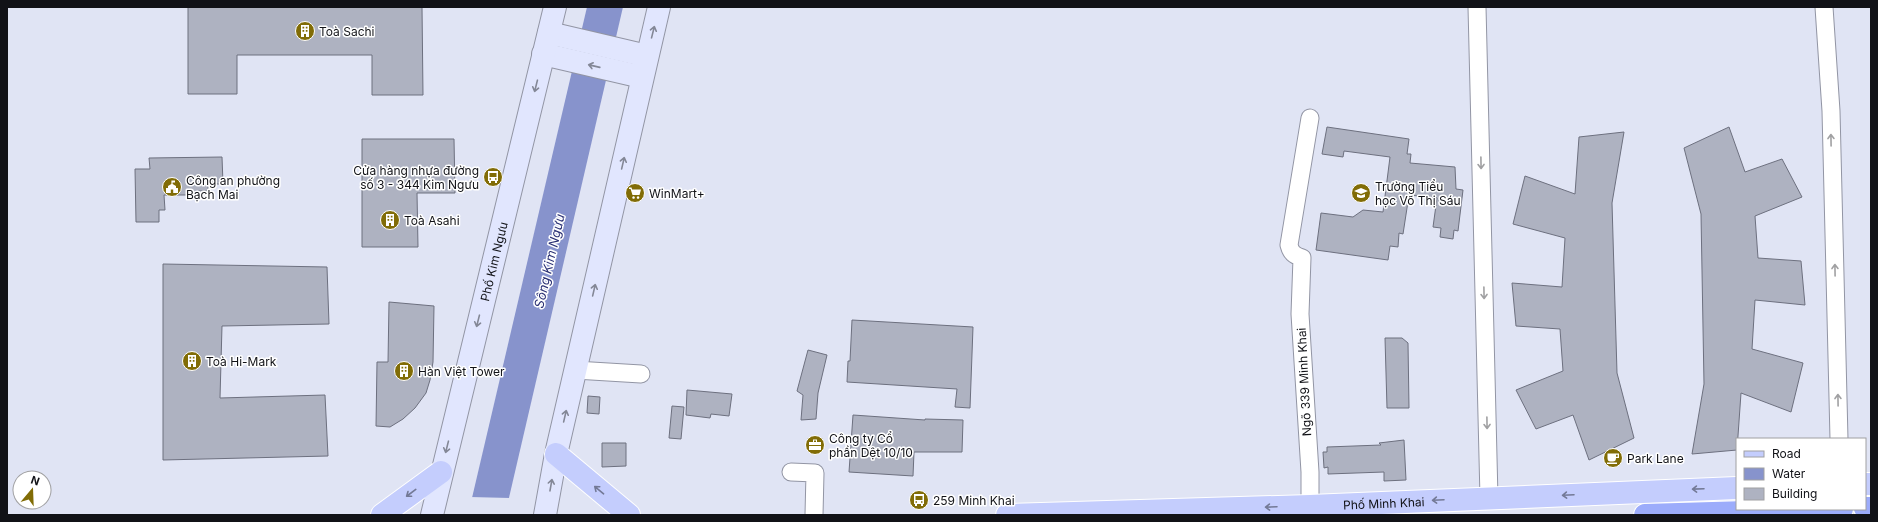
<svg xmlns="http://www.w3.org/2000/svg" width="1878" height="522" viewBox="0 0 1878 522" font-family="Inter,sans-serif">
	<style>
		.water { fill: #8793cc }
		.pier { fill: #e0e4f4 }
		.building { fill: #aeb2c1; stroke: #6d707f }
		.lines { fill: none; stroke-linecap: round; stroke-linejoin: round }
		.street-casing { stroke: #9295a4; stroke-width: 19 }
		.secondary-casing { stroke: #9295a4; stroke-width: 24 }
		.primary-casing { stroke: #fff; stroke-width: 24 }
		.highway-casing { stroke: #fff; stroke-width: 24 }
		.street { stroke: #fff; stroke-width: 17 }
		.secondary { stroke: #e1e6fe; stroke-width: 22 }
		.primary { stroke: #c4cdfd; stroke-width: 22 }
		.highway { stroke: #9cacfb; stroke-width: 22 }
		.oneway { stroke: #838796 }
		.oneway2 { stroke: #a0a0a2 }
		.oneway3 { stroke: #737996 }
		.labels { text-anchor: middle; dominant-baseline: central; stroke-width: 3; stroke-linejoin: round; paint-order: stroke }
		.poi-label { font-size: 12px; fill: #111217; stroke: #fff; text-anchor: start }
		.street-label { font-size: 12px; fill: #111217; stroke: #fff }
		.water-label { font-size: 13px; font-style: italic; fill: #2a3074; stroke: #fff }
	</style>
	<rect width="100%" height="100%" fill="#e0e4f4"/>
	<!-- water -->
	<polygon class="water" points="587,7 623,7 505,515 468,515"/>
	<!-- pier -->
	<polygon class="pier" points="470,497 511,498 507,515 466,515"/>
	<!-- building -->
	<g class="building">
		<polygon points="188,7 422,7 423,95 372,95 372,55 237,55 237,94 188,94"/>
		<polygon points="1327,127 1409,139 1407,154 1411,154 1410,163 1455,167 1456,189 1463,190 1458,231 1454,230 1453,239 1440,237 1441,228 1433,227 1437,198 1409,195 1403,234 1399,233 1398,247 1390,246 1388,260 1316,250 1321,213 1353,217 1363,210 1383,212 1390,157 1344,151 1343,157 1322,154"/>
		<polygon points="1729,127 1745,172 1782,159 1802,197 1755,216 1758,258 1801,261 1805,305 1755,300 1752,349 1803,363 1791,412 1741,393 1737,450 1692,454 1704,384 1701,214 1684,148"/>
		<polygon points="1624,132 1612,203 1617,373 1634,438 1589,460 1573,415 1536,429 1516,390 1563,371 1560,329 1516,326 1512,283 1562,287 1565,238 1513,224 1525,176 1575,194 1579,137"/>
		<polygon points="362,139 454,139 455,193 417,193 418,247 362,247"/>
		<polygon points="222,157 223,184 208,184 208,191 198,191 198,195 164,195 165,210 159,210 159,222 136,222 135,169 150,169 149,158"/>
		<polygon points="163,264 327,267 329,324 222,326 220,398 325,395 328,456 163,460"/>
		<polygon points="389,302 434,306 433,362 430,380 426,393 415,408 403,419 390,427 376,426 377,362 388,362"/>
		<polygon points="852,320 973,327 970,408 955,407 957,389 847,382 848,361 850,361"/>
		<polygon points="1385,338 1402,338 1408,343 1409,408 1387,408"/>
		<polygon points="808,350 827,355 818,393 816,419 801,420 803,395 797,391"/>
		<polygon points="687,390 732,394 729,416 711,414 710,418 686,415"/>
		<polygon points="588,396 600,397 599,414 587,413"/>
		<polygon points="672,406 684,407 681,439 669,438"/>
		<polygon points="853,415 925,420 925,419 963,420 962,452 914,452 913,476 849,472"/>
		<polygon points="1404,440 1406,480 1384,481 1384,472 1328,474 1328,467 1324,468 1323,452 1327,452 1327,447 1381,445 1379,443"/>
		<polygon points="602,443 626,443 626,466 602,467"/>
	</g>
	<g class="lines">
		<!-- street casing -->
		<g class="street-casing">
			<g id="street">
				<polyline points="1477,7 1489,498"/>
				<polyline points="1824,7 1831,111 1839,439"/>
				<polyline points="575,370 641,374"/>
				<polyline points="791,472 815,473 814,515"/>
				<path d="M1310 506V472L1300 314 1302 258C1294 255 1291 253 1289 245L1310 118"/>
			</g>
		</g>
		<!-- secondary casing -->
		<g class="secondary-casing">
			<g id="secondary">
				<polyline points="549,33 647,56"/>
				<polyline points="543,54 642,77"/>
				<path id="s1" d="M432 515 555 7"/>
				<polyline points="545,515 556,454 659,7"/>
			</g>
		</g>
		<!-- primary casing -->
		<g class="primary-casing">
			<g id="primary">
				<polyline points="556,454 629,515"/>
				<polyline points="1865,484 1871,484"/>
				<polyline points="382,515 441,472"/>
				<path id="s2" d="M1007 515 1310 506 1737 488"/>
			</g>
		</g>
		<!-- highway casing -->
		<g class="highway-casing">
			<g id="highway">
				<polyline points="1865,508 1871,508"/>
				<polyline points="1645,515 1842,509"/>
			</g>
		</g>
		<!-- street -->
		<use href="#street" class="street"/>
		<!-- secondary -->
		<use href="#secondary" class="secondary"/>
		<!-- primary -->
		<use href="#primary" class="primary"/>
		<!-- highway -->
		<use href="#highway" class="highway"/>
	</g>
	<!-- one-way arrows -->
	<defs><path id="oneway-shaft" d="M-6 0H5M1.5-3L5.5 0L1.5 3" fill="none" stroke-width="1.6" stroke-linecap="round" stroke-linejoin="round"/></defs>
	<g class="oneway">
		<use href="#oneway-shaft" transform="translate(653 32) rotate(-76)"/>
		<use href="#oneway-shaft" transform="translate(594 66) rotate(-167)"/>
		<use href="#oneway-shaft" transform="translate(536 86) rotate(104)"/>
		<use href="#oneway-shaft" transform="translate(623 163) rotate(-77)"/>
		<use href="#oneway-shaft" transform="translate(594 290) rotate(-77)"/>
		<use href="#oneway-shaft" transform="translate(478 321) rotate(104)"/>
		<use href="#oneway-shaft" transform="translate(565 416) rotate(-77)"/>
		<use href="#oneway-shaft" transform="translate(447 447) rotate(104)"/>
		<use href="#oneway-shaft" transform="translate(551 485) rotate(-80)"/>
	</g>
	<g class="oneway2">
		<use href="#oneway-shaft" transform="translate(1831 140) rotate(-91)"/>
		<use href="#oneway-shaft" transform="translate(1481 163) rotate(89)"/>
		<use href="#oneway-shaft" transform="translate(1835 270) rotate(-91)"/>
		<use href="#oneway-shaft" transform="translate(1484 293) rotate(89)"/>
		<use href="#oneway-shaft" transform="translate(1838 400) rotate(-91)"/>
		<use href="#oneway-shaft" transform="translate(1487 423) rotate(89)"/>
	</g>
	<g class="oneway3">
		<use href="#oneway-shaft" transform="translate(1698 489) rotate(178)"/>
		<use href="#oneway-shaft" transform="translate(599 490) rotate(-140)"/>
		<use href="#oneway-shaft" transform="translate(411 493) rotate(143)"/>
		<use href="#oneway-shaft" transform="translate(1568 495) rotate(177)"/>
		<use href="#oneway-shaft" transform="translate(1438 500) rotate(177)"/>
		<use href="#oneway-shaft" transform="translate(1271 507) rotate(178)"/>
	</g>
	<!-- icons -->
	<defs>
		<g id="building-disc" transform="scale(1)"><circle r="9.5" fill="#816c06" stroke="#fff"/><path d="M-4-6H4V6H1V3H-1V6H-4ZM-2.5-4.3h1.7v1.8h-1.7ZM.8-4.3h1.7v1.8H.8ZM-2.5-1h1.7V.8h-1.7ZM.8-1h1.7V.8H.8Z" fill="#fff"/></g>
		<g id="bus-disc" transform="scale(1)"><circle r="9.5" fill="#816c06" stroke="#fff"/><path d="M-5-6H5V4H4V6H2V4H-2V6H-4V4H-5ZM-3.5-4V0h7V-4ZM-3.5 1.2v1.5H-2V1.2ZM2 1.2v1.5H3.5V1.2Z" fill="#fff"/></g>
		<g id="civic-disc" transform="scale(1)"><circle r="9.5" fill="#816c06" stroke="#fff"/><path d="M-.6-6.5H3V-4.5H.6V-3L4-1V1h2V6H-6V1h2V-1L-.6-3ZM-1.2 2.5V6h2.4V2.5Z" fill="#fff"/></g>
		<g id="supermarket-disc" transform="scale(1)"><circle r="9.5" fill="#816c06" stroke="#fff"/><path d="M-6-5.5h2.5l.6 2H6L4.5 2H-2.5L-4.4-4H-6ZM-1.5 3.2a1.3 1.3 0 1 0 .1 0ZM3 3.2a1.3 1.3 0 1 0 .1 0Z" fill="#fff"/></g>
		<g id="school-disc" transform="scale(1)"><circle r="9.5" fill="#816c06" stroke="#fff"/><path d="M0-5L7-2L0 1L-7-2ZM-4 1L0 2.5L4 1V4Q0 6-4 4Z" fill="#fff"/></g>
		<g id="office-disc" transform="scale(1)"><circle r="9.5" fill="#816c06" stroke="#fff"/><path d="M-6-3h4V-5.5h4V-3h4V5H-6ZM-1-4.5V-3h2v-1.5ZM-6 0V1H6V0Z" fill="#fff"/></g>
		<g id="cafe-disc" transform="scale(1)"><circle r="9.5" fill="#816c06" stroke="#fff"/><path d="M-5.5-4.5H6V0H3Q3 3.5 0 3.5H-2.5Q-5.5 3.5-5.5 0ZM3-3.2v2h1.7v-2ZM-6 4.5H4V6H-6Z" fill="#fff"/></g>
	</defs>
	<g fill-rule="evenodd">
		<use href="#building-disc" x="305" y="31"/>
		<use href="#bus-disc" x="493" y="177"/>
		<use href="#civic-disc" x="172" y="187"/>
		<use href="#supermarket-disc" x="635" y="193"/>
		<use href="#school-disc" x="1361" y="193"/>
		<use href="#building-disc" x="390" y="220"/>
		<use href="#building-disc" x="192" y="361"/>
		<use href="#building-disc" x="404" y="371"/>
		<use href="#office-disc" x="815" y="445"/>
		<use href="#cafe-disc" x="1613" y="458"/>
		<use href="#bus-disc" x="919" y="500"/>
	</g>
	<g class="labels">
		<!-- poi labels -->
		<g class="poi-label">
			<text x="319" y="31">Toà Sachi</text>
			<text x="479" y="170" text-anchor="end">Cửa hàng nhựa đường<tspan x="479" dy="14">số 3 - 344 Kim Ngưu</tspan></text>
			<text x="186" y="180">Công an phường<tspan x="186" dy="14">Bạch Mai</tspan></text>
			<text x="1375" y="186">Trường Tiểu<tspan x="1375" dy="14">học Võ Thị Sáu</tspan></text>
			<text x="649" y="193">WinMart+</text>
			<text x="404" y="220">Toà Asahi</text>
			<text x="206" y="361">Toà Hi-Mark</text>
			<text x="418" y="371">Hàn Việt Tower</text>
			<text x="829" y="438">Công ty Cổ<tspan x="829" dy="14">phần Dệt 10/10</tspan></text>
			<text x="1627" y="458">Park Lane</text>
			<text x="933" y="500">259 Minh Khai</text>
		</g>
		<!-- street labels -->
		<g class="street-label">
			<text stroke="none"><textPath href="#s1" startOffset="261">Phố Kim Ngưu</textPath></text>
			<text transform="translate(1304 382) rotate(-93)">Ngõ 339 Minh Khai</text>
			<text stroke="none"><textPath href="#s2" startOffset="377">Phố Minh Khai</textPath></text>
		</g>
		<!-- water labels -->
		<g class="water-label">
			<text transform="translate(549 261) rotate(-77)">Sông Kim Ngưu</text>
		</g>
	</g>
	<!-- border -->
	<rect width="1878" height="522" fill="none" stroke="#111217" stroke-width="16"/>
	<!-- legend -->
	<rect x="1736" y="438" width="130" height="72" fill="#ffffff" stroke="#a0a0a2"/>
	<rect x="1744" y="451" width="20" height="6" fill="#c4cdfd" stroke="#a0a0a2"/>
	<text x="1772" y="458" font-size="12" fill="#111217">Road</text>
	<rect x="1744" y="468" width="20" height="12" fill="#8793cc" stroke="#a0a0a2"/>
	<text x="1772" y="478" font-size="12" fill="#111217">Water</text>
	<rect x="1744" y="488" width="20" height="12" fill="#aeb2c1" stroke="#a0a0a2"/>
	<text x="1772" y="498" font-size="12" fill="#111217">Building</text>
	<!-- north arrow -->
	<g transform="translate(32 490) rotate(19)"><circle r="19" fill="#ffffff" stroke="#a0a0a2"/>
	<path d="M0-3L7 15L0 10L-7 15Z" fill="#816c06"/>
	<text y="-6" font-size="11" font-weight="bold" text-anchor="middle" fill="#111217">N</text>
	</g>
</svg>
